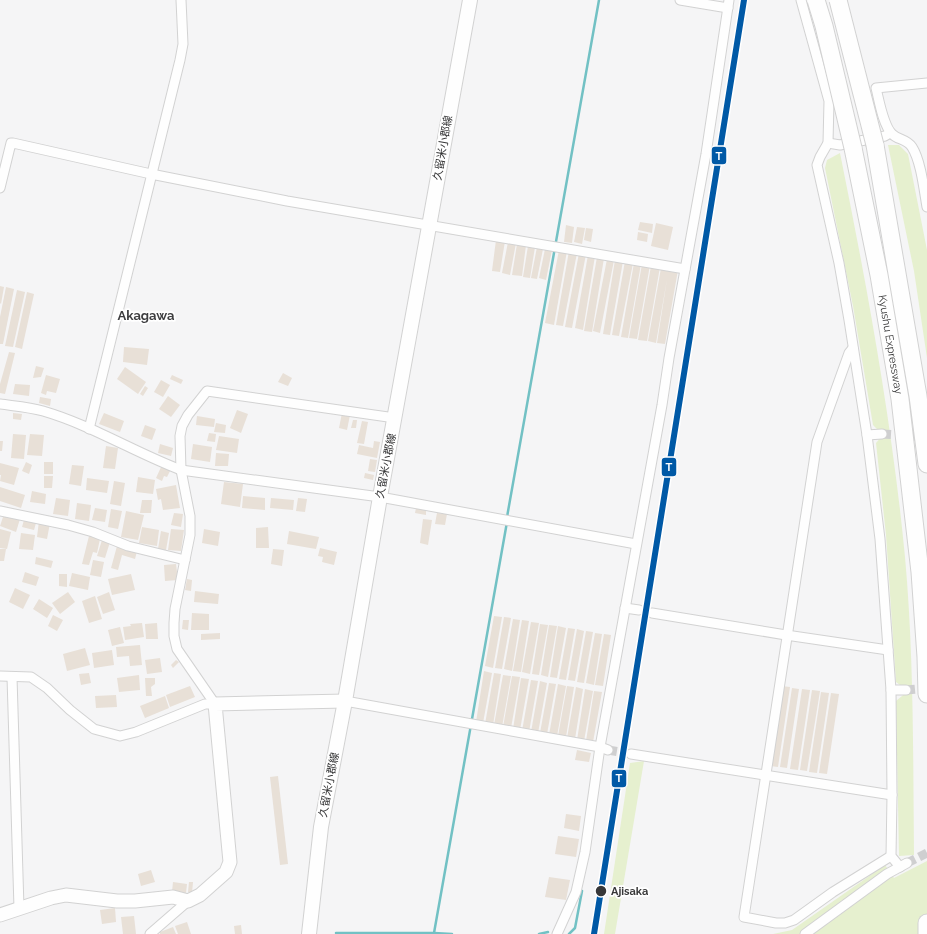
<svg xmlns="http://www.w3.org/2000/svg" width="927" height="934" viewBox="0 0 927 934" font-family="Raleway,'Noto Sans JP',sans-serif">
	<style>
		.green { fill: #e6f0cf }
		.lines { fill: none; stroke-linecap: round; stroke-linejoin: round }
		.stream { stroke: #72c1c4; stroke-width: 2.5 }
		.building { fill: #e8e0d7 }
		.street-tunnel { stroke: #cfcfd0; stroke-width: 9; stroke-dasharray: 9 4.5; stroke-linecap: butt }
		.street-casing { stroke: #d2d2d2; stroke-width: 11 }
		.secondary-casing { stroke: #d2d2d2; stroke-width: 15 }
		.primary-casing { stroke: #d2d2d2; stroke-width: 16 }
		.highway-casing { stroke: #d2d2d2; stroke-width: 19 }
		.street { stroke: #fefefe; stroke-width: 9 }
		.secondary { stroke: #fefefe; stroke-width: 13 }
		.primary { stroke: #fefefe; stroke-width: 14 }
		.highway { stroke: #fefefe; stroke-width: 17 }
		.highway-bridge-casing { stroke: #d2d2d2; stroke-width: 19; stroke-linecap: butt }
		.highway-bridge { stroke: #fefefe; stroke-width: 17 }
		.rail-1-casing { stroke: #fff; stroke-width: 9 }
		.rail-1 { stroke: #0059a6; stroke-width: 6 }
		.stop-dot { fill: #373738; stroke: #fff; stroke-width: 1.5 }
		.labels { text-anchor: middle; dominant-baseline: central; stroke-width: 3.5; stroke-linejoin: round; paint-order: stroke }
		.street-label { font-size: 11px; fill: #373738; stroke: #fff }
		.stop-label { font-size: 11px; font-weight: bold; fill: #373738; stroke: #fff; text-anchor: start }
		.quarter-label { font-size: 13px; font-weight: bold; fill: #3e3e40; stroke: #fff }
		.line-badge { stroke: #fff; stroke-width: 1.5 }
		.badge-label { font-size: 11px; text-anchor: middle; font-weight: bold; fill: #fff }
	</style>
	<rect width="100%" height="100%" fill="#f5f5f6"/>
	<!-- green -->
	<g class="green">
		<polygon points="888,145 899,145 908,154 927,250 927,358 914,271"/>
		<path d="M840 153C867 286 892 422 905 557 914 656 913 756 914 855L899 856 896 701 908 691 896 682 886 535 876 443 883 435 873 425 853 306 825 168 827 160Z"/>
		<polygon points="644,761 615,934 604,934 630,763"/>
		<polygon points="927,861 927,934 773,934 792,930 885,865 894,878"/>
	</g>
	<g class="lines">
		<!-- stream -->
		<g class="stream">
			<polyline points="507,517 599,0"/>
			<polyline points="336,933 434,933 507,522"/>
			<polyline points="434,933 452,934"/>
			<polyline points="539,934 548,932"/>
			<polyline points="569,934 575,928 582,891"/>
		</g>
	</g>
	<!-- building -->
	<g class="building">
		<polygon points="640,222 653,224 652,233 638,230"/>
		<polygon points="656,223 673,227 668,250 651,246"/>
		<polygon points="566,225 574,227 572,243 564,242"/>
		<polygon points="577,227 585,228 582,244 574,242"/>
		<polygon points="586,228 593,229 591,242 584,240"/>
		<polygon points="638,232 648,234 647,242 637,240"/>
		<polygon points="496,240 505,241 500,272 492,271"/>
		<polygon points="508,242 516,243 510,275 502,273"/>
		<polygon points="517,244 526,245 522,276 512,275"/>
		<polygon points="528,246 535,247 530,278 523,277"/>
		<polygon points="537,247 543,249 537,279 531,278"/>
		<polygon points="545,249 552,250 546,280 539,278"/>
		<polygon points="559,250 567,251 554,325 545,323"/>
		<polygon points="569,251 577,253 563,326 556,325"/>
		<polygon points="579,253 586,254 572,328 565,327"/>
		<polygon points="588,255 595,256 583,330 575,328"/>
		<polygon points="597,257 604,258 592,332 584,331"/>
		<polygon points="607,259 614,260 600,333 593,331"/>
		<polygon points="615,260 623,261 610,335 603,334"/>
		<polygon points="625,261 633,263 619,336 612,335"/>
		<polygon points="634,263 641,264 628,338 621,337"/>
		<polygon points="642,264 650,265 637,339 629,338"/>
		<polygon points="651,266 660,267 647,341 638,340"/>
		<polygon points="661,268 678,270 665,344 657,343 667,279 656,343 648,341"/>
		<polygon points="0,286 4,287 1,304 0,303"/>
		<polygon points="6,287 14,289 3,344 0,344 0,317"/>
		<polygon points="17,290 25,292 13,347 5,346"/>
		<polygon points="27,292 34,294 22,349 15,347"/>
		<polygon points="124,347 149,349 147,365 123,362"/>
		<polygon points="9,352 15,353 5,394 0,393 0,384"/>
		<polygon points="36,366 44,368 41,377 33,378"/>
		<polygon points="125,367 146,382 138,394 117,379"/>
		<polygon points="283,373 292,378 288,386 278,382"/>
		<polygon points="46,375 60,379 56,393 47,391 46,395 41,393"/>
		<polygon points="172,375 183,380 181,384 170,379"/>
		<polygon points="161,380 170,385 163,397 154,392"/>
		<polygon points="15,384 30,385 29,396 13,394"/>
		<polygon points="145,386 148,388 143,396 140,394"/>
		<polygon points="168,396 180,405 171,417 159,409"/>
		<polygon points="40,397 51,399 50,406 39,403"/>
		<polygon points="237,410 248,414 241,433 230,428"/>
		<polygon points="13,413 22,414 21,420 13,419"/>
		<polygon points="104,413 124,421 120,432 99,424"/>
		<polygon points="342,413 350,415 347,430 339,428"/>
		<polygon points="197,416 215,419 214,427 196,425"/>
		<polygon points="353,420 357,420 356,428 351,428"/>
		<polygon points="362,421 368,422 364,444 357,443"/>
		<polygon points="216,423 226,425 225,433 214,432"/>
		<polygon points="145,425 156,429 152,440 141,436"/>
		<polygon points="209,433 216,434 215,442 207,441"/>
		<polygon points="13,434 26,435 24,459 11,458"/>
		<polygon points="30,434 44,435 42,456 27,455"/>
		<polygon points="219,436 239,439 237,453 216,450"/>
		<polygon points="0,441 3,441 2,451 0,451"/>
		<polygon points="374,441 380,442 377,458 357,454 359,445 373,448"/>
		<polygon points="160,444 173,448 171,456 158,453"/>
		<polygon points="193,444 212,447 210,462 191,459"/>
		<polygon points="106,446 118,448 115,469 103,468"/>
		<polygon points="216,453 229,454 228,466 215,466"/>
		<polygon points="370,459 377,460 375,472 368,471"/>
		<polygon points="26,462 32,465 29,474 22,471"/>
		<rect x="44" y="462" width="9" height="12"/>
		<polygon points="0,463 19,468 14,485 0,481 1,475 0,475"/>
		<polygon points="72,465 84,466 81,486 69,484"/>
		<polygon points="162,465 171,469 167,477 164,476 162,481 156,478"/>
		<polygon points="365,473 374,475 373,480 364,478"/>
		<polygon points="44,476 53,476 52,488 44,488"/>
		<polygon points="138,477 155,480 153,494 136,492"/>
		<polygon points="87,478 109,481 107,493 86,490"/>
		<polygon points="114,481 125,483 121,506 110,504"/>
		<polygon points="224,482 243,484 240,507 221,504"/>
		<polygon points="176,485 180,508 163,510 161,499 158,500 156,489"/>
		<polygon points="0,487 25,495 21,508 0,501"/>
		<polygon points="32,491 46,494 45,504 30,502"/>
		<polygon points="243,496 265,498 265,510 242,508"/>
		<polygon points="56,498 70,500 68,516 53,514"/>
		<polygon points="271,498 294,500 293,510 270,508"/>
		<polygon points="298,498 307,499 305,512 296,511"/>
		<polygon points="142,500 152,500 151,513 140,513"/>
		<polygon points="77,503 91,505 89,521 75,519"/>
		<polygon points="95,508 107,510 105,522 92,520"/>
		<polygon points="416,508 426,510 426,515 415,513"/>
		<polygon points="111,509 122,511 118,529 108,527"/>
		<polygon points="126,511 144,515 138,540 121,537"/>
		<polygon points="174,513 183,514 181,527 171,525"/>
		<polygon points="437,513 447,514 445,525 435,524"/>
		<polygon points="4,514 20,519 16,532 0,526"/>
		<polygon points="423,519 432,520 428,545 420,543"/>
		<polygon points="24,520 36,523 34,530 22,527"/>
		<polygon points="39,521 50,523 47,539 37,537"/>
		<polygon points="142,527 159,530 157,546 139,543"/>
		<polygon points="268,527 269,548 256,548 256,528"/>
		<polygon points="0,529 11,532 7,549 0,548"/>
		<polygon points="171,529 184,530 181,551 168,550"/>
		<polygon points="204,529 220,532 218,546 202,543"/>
		<polygon points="161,531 169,533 166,550 158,549"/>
		<polygon points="289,531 319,537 316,549 287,544"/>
		<polygon points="21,533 35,535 33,550 19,549"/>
		<polygon points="89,536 100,539 97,553 93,552 89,565 82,564"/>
		<polygon points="102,540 110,542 105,558 97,556"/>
		<polygon points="117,546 137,551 135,559 122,555 118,570 111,568"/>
		<polygon points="320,548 337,552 334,565 322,562 323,557 318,556"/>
		<polygon points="0,549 6,549 4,561 0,561"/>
		<polygon points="273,549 284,550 282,566 271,564"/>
		<polygon points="36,557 53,561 51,568 35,564"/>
		<polygon points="93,560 104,562 101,577 90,575"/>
		<polygon points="176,564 178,580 165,581 164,565"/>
		<polygon points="25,572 39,577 36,586 22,582"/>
		<polygon points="72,573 90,577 88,590 69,586"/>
		<polygon points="59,574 67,574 67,587 59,586"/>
		<polygon points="131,574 135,590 112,595 108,579"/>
		<polygon points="187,579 192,580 191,591 185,590"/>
		<polygon points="15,588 30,595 23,609 9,602"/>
		<polygon points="195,591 219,594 218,604 194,602"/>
		<polygon points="68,592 75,602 60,614 52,603"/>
		<polygon points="109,592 115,610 103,614 97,597"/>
		<polygon points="95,596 102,619 89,623 82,601"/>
		<polygon points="39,599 53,608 47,618 33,609"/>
		<polygon points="192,613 209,614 209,630 191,630"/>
		<polygon points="53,615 63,620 57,631 48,626"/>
		<polygon points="494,616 502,617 493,668 485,666"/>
		<polygon points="504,617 511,618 502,669 495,668"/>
		<polygon points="513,619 520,620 512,671 504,669"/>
		<polygon points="183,620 189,620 188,630 182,629"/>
		<polygon points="522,620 529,621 521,672 513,671"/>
		<polygon points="531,622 539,623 530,674 522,672"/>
		<polygon points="142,623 144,637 125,640 123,627 131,626 130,624"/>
		<polygon points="157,623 158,639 146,639 145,624"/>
		<polygon points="540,624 548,625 539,675 532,674"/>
		<polygon points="549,625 557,626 548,677 541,675"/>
		<polygon points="558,626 566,628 557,678 550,677"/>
		<polygon points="120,627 124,643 112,646 108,630"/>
		<polygon points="568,628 575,629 566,680 559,679"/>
		<polygon points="577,629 584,631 575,681 568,680"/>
		<polygon points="586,631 593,632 584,683 577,682"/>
		<polygon points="220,633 220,639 201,640 201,634"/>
		<polygon points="595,633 602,634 594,685 586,683"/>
		<polygon points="604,634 611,635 603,686 595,685"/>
		<polygon points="140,645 142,665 130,666 129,656 117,657 116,647"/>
		<polygon points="85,648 90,665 67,671 63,654"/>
		<polygon points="112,650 114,665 94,668 92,653"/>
		<polygon points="160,658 162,672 147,674 145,660"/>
		<polygon points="176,660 179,662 173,668 171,665"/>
		<polygon points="484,671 492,673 483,723 476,722"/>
		<polygon points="89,673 91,683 81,685 79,674"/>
		<polygon points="494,673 501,674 493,725 485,724"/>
		<polygon points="139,675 140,690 119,692 117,678"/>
		<polygon points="503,675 511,676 502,727 494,725"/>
		<polygon points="512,676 520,677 511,728 503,727"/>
		<polygon points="145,678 155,678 155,684 151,687 152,696 146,696"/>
		<polygon points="521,678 529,679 520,730 513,729"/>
		<polygon points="531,680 538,681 529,732 522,731"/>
		<polygon points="540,681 547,683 538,733 531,732"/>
		<polygon points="549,683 556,684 547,734 540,733"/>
		<polygon points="558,684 566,686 557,736 549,735"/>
		<polygon points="190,686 195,697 170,707 166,695"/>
		<polygon points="567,686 574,687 566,737 558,736"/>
		<polygon points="782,686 790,687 778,767 770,766"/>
		<polygon points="576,687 583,689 575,739 567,738"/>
		<polygon points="792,688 799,689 787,768 780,767"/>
		<polygon points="585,689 593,691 584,741 577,740"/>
		<polygon points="802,689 810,690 798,770 790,769"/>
		<polygon points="812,690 820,691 807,771 800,770"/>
		<polygon points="594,691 602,692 593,742 586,741"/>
		<polygon points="821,692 829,693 817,773 809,772"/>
		<polygon points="831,693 839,694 827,774 819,773"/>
		<polygon points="116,695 117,707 96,708 95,696"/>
		<polygon points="165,696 169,708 145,718 140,706"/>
		<polygon points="577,750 591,753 589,762 575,760"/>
		<polygon points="278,776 288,864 280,865 270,777"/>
		<polygon points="566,814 581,816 579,831 564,828"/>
		<polygon points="558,836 579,839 576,857 555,854"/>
		<polygon points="151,870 155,882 141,886 138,874"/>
		<polygon points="549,877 570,880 566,900 545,897"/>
		<polygon points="173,882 187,884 186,893 172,892"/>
		<polygon points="189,882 193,882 192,893 188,892"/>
		<polygon points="115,908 116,922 102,924 100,910"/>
		<polygon points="134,916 136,934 123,934 121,917"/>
		<polygon points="187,922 191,934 178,934 175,926"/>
		<polygon points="241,925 242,934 235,934 234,926"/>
		<polygon points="173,927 176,934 160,934 160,932"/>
	</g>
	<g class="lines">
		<!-- street-tunnel -->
		<g class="street-tunnel">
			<polyline points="882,434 926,437"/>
			<polyline points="906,690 927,688"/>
			<polyline points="608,750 631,754"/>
			<polyline points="907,863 927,853"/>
		</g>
		<!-- street casing -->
		<g class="street-casing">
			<g id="street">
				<polyline points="680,0 728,8"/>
				<polyline points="801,0 829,101 828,143 820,157 817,165 839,263 849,320 867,435 880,539 891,690 892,795 891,856 900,867"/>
				<path d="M927 83 876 88C879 100 883 125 892 134 898 140 907 139 912 147 921 161 924 190 927 207"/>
				<polyline points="828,143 840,145 885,136 890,133"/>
				<polyline points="0,188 11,143 13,143 151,174 287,201 685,269"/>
				<polyline points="853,348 849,353 817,442 744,917 776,923 785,923 794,920 833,892 891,856"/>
				<path d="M0 404C14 406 29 407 43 411 91 425 134 452 181 470L380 497 636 544"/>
				<polyline points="89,429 180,60 183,44 181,0"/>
				<polyline points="867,435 882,434"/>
				<polyline points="0,511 68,525 93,532 128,546 185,560"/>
				<polyline points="625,608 639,610"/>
				<polyline points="652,613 786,635 888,650"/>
				<polyline points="0,676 31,677 47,688 70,710 94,729 120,736 136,732 205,704 215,704"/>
				<polyline points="12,677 19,908"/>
				<polyline points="891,690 906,690"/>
				<polyline points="345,701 600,747 608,750"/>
				<polyline points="215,704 177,649 174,636 174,623 175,609 190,535 190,516 181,470 180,436 182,426 188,415 207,391 395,418"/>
				<polyline points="631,754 892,795"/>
				<polyline points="150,934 188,901"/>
				<polyline points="557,934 576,892 585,852 600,747 662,405 669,358 706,154 729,0"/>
				<polyline points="805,934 887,874 907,863"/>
			</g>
		</g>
		<!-- secondary casing -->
		<g class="secondary-casing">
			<polyline id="secondary" points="0,915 51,898 66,895 117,901 135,901 173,897 188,901 200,895 226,872 230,862 215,704 345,701"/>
		</g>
		<!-- primary casing -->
		<g class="primary-casing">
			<polyline id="primary" points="309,934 321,827 345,701 380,497 470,0"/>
		</g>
		<!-- highway casing -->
		<g class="highway-casing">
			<g id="highway">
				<polyline points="875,145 918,396 927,464"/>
				<path id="s1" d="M853 148 879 275 900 399 920 572 926 657 927 694"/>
				<polyline points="927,934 927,923"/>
			</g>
		</g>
		<!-- street -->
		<use href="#street" class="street"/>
		<!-- secondary -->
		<use href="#secondary" class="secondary"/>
		<!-- primary -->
		<use href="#primary" class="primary"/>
		<!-- highway -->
		<use href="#highway" class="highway"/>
		<!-- highway-bridge casing -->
		<g class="highway-bridge-casing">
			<g id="highway-bridge">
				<polyline points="816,0 824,26 853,148"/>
				<polyline points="838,0 875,145"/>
			</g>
		</g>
		<!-- highway-bridge -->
		<use href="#highway-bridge" class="highway-bridge"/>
		<!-- rail-1 casing -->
		<g class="rail-1-casing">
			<polyline id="rail-1" points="594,934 744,0"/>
		</g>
		<!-- rail-1 -->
		<use href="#rail-1" class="rail-1"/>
	</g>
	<!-- markers -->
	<circle class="stop-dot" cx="601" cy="891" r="6"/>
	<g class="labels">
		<!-- street labels -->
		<g class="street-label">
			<text transform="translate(443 148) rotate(-80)">久留米小郡線</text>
			<text stroke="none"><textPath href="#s1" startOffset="200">Kyushu Expressway</textPath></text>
			<text transform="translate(386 466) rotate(-79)">久留米小郡線</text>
			<text transform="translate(329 785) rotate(-79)">久留米小郡線</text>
		</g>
		<!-- stop labels -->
		<g class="stop-label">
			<text x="611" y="891">Ajisaka</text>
		</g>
		<!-- quarter labels -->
		<g class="quarter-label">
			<text x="146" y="315">Akagawa</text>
		</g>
	</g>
	<g class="line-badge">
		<rect x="711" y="146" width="16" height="19" rx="4" fill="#0059a6"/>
		<rect x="661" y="457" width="16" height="20" rx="4" fill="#0059a6"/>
		<rect x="611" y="769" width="16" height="19" rx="4" fill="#0059a6"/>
	</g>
	<g class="badge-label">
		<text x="719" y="160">T</text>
		<text x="669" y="471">T</text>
		<text x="619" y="782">T</text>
	</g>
</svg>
